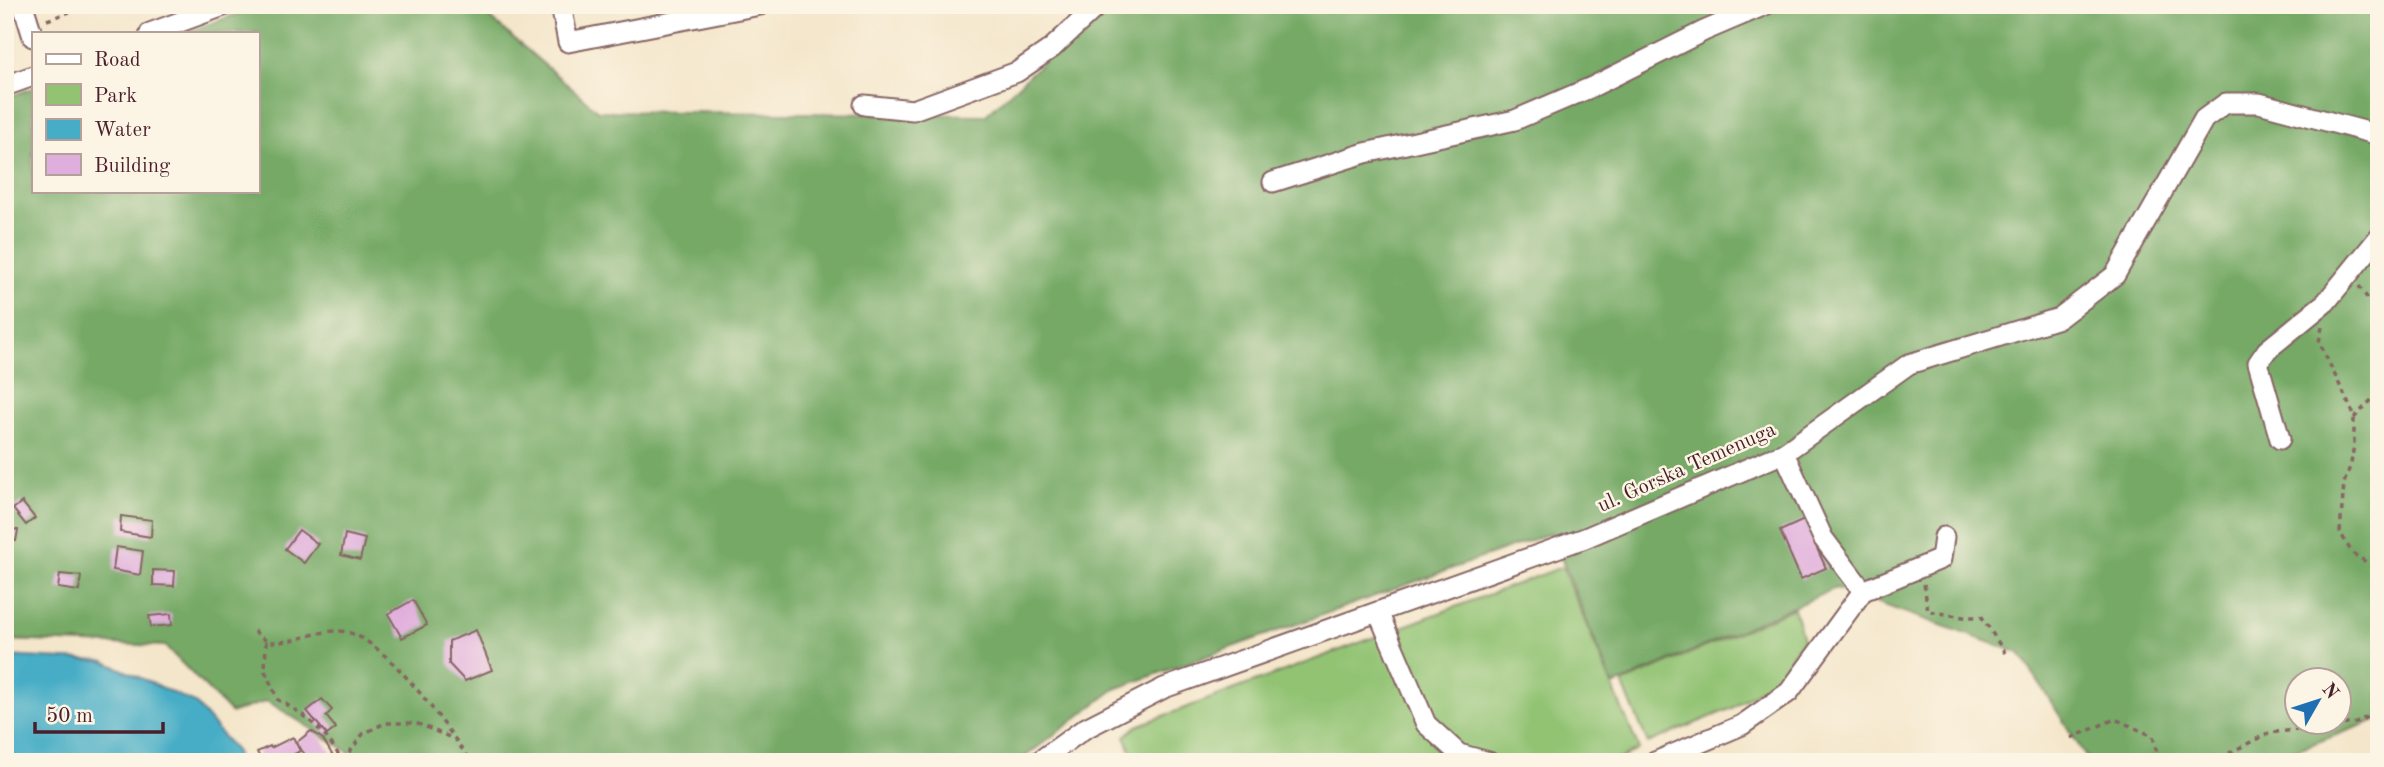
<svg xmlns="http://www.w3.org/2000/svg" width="2384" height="767" viewBox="0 0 2384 767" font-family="'Old Standard TT',serif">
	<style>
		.green { fill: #92c373; stroke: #6e714f; stroke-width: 2 }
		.forest { fill: #75a965; stroke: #606448; stroke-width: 2; fill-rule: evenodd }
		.water { fill: #47adc6; stroke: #486678; stroke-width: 2 }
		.building { fill: #e0aedd }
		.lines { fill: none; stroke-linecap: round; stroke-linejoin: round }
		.minor-casing { stroke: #866563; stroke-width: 23 }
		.path { stroke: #866563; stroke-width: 3.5; stroke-dasharray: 5 5; stroke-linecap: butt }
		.minor { stroke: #fff; stroke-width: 19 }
		.labels { text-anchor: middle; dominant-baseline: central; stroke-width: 5; stroke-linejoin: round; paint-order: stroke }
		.street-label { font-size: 21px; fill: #4a1f2b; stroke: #fcf5e5 }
	</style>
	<rect width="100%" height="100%" fill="#fcf5e5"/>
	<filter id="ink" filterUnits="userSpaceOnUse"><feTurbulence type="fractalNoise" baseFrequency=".0143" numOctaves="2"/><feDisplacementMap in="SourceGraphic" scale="14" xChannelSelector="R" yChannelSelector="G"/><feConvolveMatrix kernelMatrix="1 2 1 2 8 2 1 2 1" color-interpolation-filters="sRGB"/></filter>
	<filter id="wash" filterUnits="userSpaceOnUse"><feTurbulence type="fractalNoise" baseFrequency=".00686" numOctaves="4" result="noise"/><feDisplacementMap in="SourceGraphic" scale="28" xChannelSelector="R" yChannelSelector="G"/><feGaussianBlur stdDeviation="1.57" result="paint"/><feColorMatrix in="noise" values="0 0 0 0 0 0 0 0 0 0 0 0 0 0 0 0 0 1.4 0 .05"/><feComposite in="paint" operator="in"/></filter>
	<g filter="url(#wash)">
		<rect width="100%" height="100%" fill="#f4e6cb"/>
		<!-- green -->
		<g class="green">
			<polygon points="1562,567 1639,749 1614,762 1135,762 1125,736 1137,726"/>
			<polygon points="1794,608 1803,639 1776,679 1732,708 1648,743 1622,683"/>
		</g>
		<!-- forest -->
		<path class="forest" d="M262 5H475L598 111 986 115 1104 5H2379V719L2264 762 2088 760 2020 653 1836 588 1613 686 1551 533 1115 689 1018 762H353L355 756 267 701 231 713 165 646 5 640V98L33 88V191H257V33H184ZM2296 680H2338V722H2296Z"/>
		<!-- water -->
		<polygon class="water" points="5,656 104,661 195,703 236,752 240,762 5,762"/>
		<g id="blocks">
			<!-- building -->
			<g class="building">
				<polygon points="22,502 35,518 26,525 13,509"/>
				<polygon points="121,516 152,520 151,537 120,532"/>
				<polygon points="1804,520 1826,568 1801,579 1780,531"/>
				<polygon points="5,527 18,530 16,541 5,539"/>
				<polygon points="299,530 318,544 304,563 285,549"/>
				<polygon points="345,534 365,539 360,560 341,555"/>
				<polygon points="116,547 143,551 140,575 113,570"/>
				<polygon points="153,570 175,571 174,586 153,585"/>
				<polygon points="60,574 81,576 79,591 58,588"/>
				<polygon points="413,600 427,625 402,638 388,614"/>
				<polygon points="171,614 172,625 151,627 149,616"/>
				<polygon points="476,630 492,670 465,681 449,664 449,641"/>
				<polygon points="322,699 332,710 326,716 336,728 327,735 307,711"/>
				<polygon points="311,731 323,739 333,756 326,762 311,762 296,743"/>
				<polygon points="293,737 300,751 280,762 262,762 257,752 270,746 271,748"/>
			</g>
		</g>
	</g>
	<g filter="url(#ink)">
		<use href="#blocks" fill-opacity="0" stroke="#866563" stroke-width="2"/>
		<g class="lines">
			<!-- minor casing -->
			<g class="minor-casing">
				<g id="minor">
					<polyline points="23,5 33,37"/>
					<polyline points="561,5 568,42 760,5"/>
					<polyline points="150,33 226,5"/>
					<polyline points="5,86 33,76"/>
					<polyline points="864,105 913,110 1017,72 1052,48 1098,5"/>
					<polyline points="1273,182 1365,153 1515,120 1592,87 1704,31 1765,5"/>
					<polyline points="2280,439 2258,363 2267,350 2326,302 2379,237"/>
					<polyline points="1784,453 1823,538 1863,591"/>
					<polyline points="1378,612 1426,724 1459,754 1489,762"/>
					<polyline points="1038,762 1084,729 1164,688 1585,538 1784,453 1909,364 2059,318 2115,275 2204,119 2226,103 2259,103 2379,135"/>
					<polyline points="1655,762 1742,725 1789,692 1863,591 1941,559 1944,537"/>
				</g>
			</g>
			<!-- path -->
			<g class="path">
				<polyline points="47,20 89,5"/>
				<polyline points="2359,286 2379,315"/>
				<polyline points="2322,327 2319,342 2354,415 2354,444 2351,464 2344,483 2340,532 2352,553 2379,570"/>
				<polyline points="2354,418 2379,392"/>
				<polyline points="1924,584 1928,611 1963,617 1982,617 2005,653"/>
				<path d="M254 631C258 634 263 639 267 641 291 647 321 626 347 632 388 642 447 727 471 762"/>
				<path d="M266 641 265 671 278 700C304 713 330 735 342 762"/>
				<polyline points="2071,738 2115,719 2153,736 2159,762"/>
				<polyline points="2159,755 2191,762"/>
				<polyline points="343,761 363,734 385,723 416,723 454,739"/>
				<polyline points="2211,762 2269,733 2356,723 2379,710"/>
			</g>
			<!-- minor -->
			<use href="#minor" class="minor"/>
		</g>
	</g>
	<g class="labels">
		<!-- street labels -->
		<g class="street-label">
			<text transform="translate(1687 468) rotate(-24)">ul. Gorska Temenuga</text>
		</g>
	</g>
	<!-- margin -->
	<rect width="2384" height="767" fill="none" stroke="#fcf5e5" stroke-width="28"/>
	<!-- legend -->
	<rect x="32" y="32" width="228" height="161" fill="#fcf5e5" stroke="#b59f9b" stroke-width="2"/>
	<rect x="46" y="54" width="35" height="10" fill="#ffffff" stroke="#b59f9b" stroke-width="2"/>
	<text x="94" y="66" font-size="21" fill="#4a1f2b">Road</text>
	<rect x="46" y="84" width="35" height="21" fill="#92c373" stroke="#b59f9b" stroke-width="2"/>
	<text x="94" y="102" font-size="21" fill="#4a1f2b">Park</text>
	<rect x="46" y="119" width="35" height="21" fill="#47adc6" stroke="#b59f9b" stroke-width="2"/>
	<text x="94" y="136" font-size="21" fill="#4a1f2b">Water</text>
	<rect x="46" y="154" width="35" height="21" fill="#e0aedd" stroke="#b59f9b" stroke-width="2"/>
	<text x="94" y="172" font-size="21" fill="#4a1f2b">Building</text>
	<!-- north arrow -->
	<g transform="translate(2318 701) rotate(51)"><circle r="33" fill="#fcf5e5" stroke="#b59f9b" stroke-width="2"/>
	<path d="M0-5L12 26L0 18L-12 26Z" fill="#1f6fb2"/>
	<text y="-10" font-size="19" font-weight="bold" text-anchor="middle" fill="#4a1f2b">N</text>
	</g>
	<!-- scale -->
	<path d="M35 722v10h128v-10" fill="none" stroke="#4a1f2b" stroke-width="3.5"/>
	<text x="46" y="722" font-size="21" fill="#4a1f2b" stroke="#fcf5e5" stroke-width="5" paint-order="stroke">50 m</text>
</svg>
